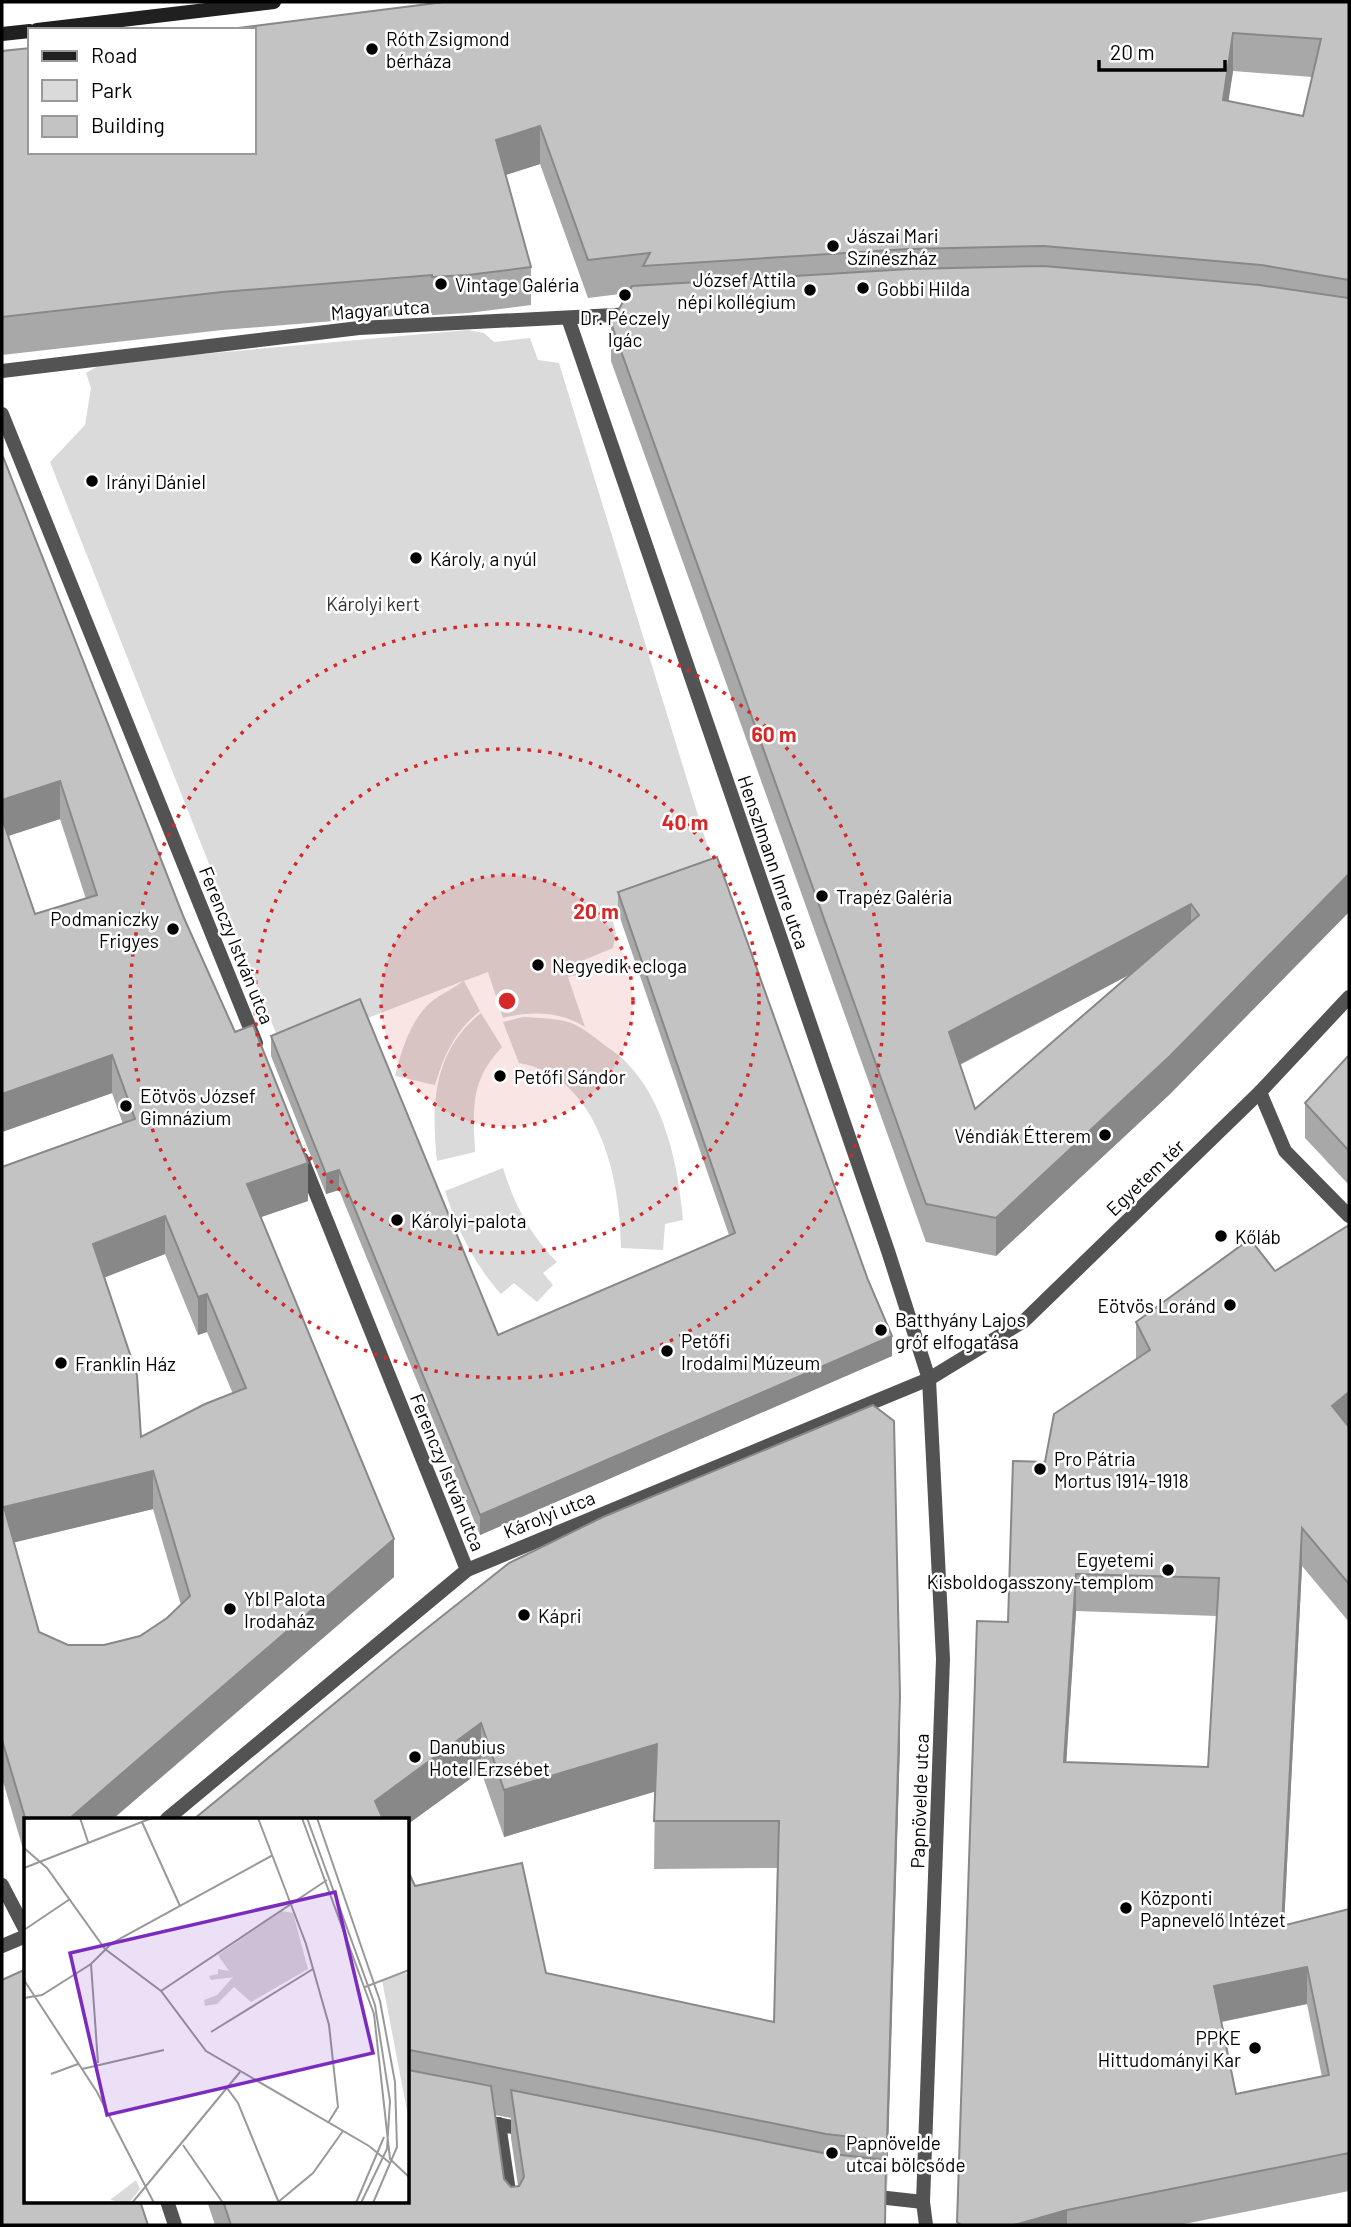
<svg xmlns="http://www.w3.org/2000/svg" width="1351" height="2227" viewBox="0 0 1351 2227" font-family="Barlow,sans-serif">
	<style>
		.green { fill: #dadada }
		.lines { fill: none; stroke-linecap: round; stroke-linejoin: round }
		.street { stroke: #535353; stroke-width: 14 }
		.secondary { stroke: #202020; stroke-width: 14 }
		.wall { fill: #a8a8a8; fill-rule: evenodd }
		.shaded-wall { fill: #888 }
		.building { fill: #c3c3c3; stroke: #888; stroke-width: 2; fill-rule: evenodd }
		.ring { fill: none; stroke: #d62828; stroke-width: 3.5; stroke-dasharray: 3.5 7 }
		.poi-dot { fill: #000; stroke: #fff; stroke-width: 2.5 }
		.labels { text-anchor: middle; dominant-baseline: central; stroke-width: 5; stroke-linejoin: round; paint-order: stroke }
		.poi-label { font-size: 19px; fill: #000; stroke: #fff; text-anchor: start }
		.street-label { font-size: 19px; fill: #000; stroke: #fff }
		.park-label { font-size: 19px; fill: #313131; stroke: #fff }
		.inset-road { fill: none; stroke: #999; stroke-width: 2 }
		.view { fill: #7b2cbf; fill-opacity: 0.15; stroke: #7b2cbf; stroke-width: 3.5 }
		.inset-edge { fill: none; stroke: #000; stroke-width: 3.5 }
		.centre { fill: #d62828; stroke: #fff; stroke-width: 3.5 }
		.ring-label { font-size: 21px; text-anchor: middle; font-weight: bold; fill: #d62828; stroke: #fff; stroke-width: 5; stroke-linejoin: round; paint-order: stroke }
	</style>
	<rect width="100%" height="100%" fill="#fff"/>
	<!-- green -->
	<g class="green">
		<path d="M468 330 484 333 494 342 530 338 538 360 559 363 717 877 618 912 613 922 616 933 613 948 584 960 576 975 568 977 585 1027C560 1011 530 1011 503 1018L488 972 464 981 480 1011C455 1031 444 1055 435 1085L395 1076C401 1051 411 1019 431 1002 440 994 454 989 463 981L283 1051 50 462 85 425 91 388 86 373 103 363Z"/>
		<path d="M481 1013 502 1047C470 1081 473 1108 475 1152L437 1161C431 1105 433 1051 481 1013Z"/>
		<path d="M523 1017C538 1018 557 1018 571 1023 582 1027 594 1037 603 1044 610 1049 618 1054 624 1060 666 1101 678 1166 683 1220L665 1224 663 1250 621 1248C621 1180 599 1076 519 1063L503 1022Z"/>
		<path d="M503 1168C514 1204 530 1235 557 1262L543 1273 553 1285 537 1302 514 1283 501 1294C474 1264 457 1229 445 1191Z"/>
	</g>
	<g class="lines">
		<!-- street -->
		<g class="street">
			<polyline points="568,318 888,1251 929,1379 943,1659 923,2202 926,2225"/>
			<polyline points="2,371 359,328 633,314"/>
			<polyline points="2,414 256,1043"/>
			<polyline points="1260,1092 1285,1151 1349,1216"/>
			<polyline points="302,1159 467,1570"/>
			<polyline points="167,1819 467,1570 929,1379 1024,1321 1260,1092 1349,997"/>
			<polyline points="2,1885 26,1931"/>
			<polyline points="2,1946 26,1936"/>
			<polyline points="478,2120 527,2130"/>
			<polyline points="499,2124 514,2225"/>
			<polyline points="869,2196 923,2202"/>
			<polyline points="167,2201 175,2225"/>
		</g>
		<!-- secondary -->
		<g class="secondary">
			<polyline points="37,30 274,2"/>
			<polyline points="2,34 30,31"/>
		</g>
	</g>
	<!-- wall -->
	<g class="wall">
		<path d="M1349 2V912L1170 1094 996 1256 926 1242 611 361V323L628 293 588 298 540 164 506 175 531 267V305L468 313 432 315V313L222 330 2 355V51ZM1233 71 1312 77 1303 116 1228 101ZM1129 975 975 1109 960 1065Z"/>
		<path d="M2 454 184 918 308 1201 261 1217 394 1577 26 1819V1859L2 1778V1167L123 1124 112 1093 2 1132ZM60 819 86 899 35 914 8 836ZM165 1254 198 1335 207 1332 233 1394 141 1437 104 1277ZM153 1509 181 1605 167 1618 140 1636 104 1645H68L39 1632 14 1542Z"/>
		<polygon points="618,892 892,1356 480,1535 339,1190 326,1194 271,1056 271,1036 498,1335 729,1235 618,912"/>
		<polygon points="1349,1055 1349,1185 1305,1138 1305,1103"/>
		<path d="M1349 1225V1622L1302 1566 1284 1925 1349 1909V2191L1179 2225H957L977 1621 1008 1622 1136 1360V1322L1275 1271ZM1076 1611 1217 1616 1208 1767 1066 1762ZM1307 2004 1322 2077 1236 2094 1222 2022Z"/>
		<path d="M397 1652 900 1743 885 2225H215L207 2201H408V1871L415 1886 546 1973 774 2022 777 1868 654 1869 655 1791 504 1837 481 1771 408 1824ZM495 2115 511 2118V2138L518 2186 511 2187 504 2179Z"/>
	</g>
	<!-- shaded-wall -->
	<g class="shaded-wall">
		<polygon points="1233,33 1233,71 1223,138 1223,100"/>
		<polygon points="540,126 540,164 496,178 496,140"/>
		<polygon points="60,781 60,819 2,838 2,800"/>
		<polygon points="1349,874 1349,912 1170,1094 996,1256 996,1218"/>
		<polygon points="1191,904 1191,942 949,1070 949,1032"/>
		<polygon points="112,1055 112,1093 2,1132 2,1094"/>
		<polygon points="308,1163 308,1201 247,1222 247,1184"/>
		<polygon points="339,1170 339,1190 326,1194 326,1174"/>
		<polygon points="165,1216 165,1254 93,1282 93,1244"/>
		<polygon points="207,1294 207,1332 198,1335 198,1297"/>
		<polygon points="892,1336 892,1356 480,1535 480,1515"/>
		<polygon points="1349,1392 1349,1430 1332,1406"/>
		<polygon points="153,1471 153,1509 4,1545 4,1507"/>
		<polygon points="1302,1528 1302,1566 1282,1964 1282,1926"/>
		<polygon points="394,1539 394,1577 113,1819 69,1819"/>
		<polygon points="1076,1574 1076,1611 1064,1799 1064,1762"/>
		<polygon points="900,1696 900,1743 887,2188 887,2141"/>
		<polygon points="481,1723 481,1771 408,1824 408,1819 375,1819 375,1801"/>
		<polygon points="657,1744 657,1791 504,1837 504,1790"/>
		<polygon points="1307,1967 1307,2004 1214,2023 1214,1986"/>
		<polygon points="410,2050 410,2098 408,2098 408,2051"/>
		<polygon points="1067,2210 1067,2225 1014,2225"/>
	</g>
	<!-- building -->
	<g class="building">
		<path d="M444 2H1349V280L1261 265 1044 246 908 249 643 266 650 253 588 260 540 126 496 140 531 267 468 275 432 277V275L222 292 2 317V51L30 48V152H254V30H222ZM1233 33 1321 39 1303 116 1223 100Z"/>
		<path d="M1044 266 1259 285 1348 298 1349 297V874L1170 1056 996 1218 926 1204 611 323 632 286 909 269ZM1191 904 1199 915 975 1109 949 1032Z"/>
		<path d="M2 454 184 918 235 1032 253 1025 308 1163 247 1184 394 1539 69 1819H26V1821L2 1740V1167L135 1119 112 1055 2 1094V818L35 914 97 895 60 781 2 800ZM165 1216 198 1297 207 1294 246 1388 205 1404 141 1437 137 1375 93 1244ZM153 1471 190 1596 167 1618 140 1636 104 1645H68L39 1632 4 1507Z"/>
		<polygon points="717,857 868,1280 892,1336 480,1515 339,1170 326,1174 271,1036 360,999 498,1335 735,1233 618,892"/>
		<polygon points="1349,1055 1349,1151 1305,1103"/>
		<path d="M1349 1225V1392L1332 1406 1349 1427V1584L1302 1528 1282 1926 1349 1909V2153L1067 2210 1014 2225H961L957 2222 977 1621 1008 1622 1013 1461 1045 1462 1054 1414 1150 1350 1136 1322 1250 1239 1275 1271ZM1076 1574 1219 1578 1208 1767 1064 1762ZM1307 1967 1329 2075 1236 2094 1214 1986Z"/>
		<polygon points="873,1405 894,1421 900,1696 887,2141 826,2134 410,2050 408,2051 408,1871 415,1886 522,1863 546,1973 774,2022 779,1821 654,1821 657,1744 504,1790 481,1723 375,1801 383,1819 194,1819 397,1652 509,1563 603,1517"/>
		<polygon points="26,1969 26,2201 140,2201 148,2225 2,2225 2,1980"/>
		<polygon points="408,2070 491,2086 504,2179 511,2187 519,2186 524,2177 511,2090 823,2153 886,2160 885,2225 231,2225 223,2201 408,2201"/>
	</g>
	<!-- distance rings -->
	<circle cx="507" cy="1001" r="126" fill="#d62828" fill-opacity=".12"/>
	<g class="ring">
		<circle cx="507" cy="1001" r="126"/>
		<circle cx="507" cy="1001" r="252"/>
		<circle cx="507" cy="1001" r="377"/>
	</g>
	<!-- markers -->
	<g class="poi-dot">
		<circle cx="372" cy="49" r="7"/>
		<circle cx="833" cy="246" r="7"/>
		<circle cx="441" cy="284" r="7"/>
		<circle cx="863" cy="288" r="7"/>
		<circle cx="810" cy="290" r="7"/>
		<circle cx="625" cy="295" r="7"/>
		<circle cx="92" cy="481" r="7"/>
		<circle cx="416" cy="558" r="7"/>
		<circle cx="822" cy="896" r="7"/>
		<circle cx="173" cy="929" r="7"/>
		<circle cx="538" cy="965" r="7"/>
		<circle cx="500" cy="1076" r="7"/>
		<circle cx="126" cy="1106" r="7"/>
		<circle cx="1105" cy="1135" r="7"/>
		<circle cx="397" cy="1220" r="7"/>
		<circle cx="1221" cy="1236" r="7"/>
		<circle cx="1230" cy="1305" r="7"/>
		<circle cx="881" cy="1330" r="7"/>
		<circle cx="667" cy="1351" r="7"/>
		<circle cx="61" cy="1363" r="7"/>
		<circle cx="1040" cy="1469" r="7"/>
		<circle cx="1168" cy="1570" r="7"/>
		<circle cx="230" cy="1609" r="7"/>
		<circle cx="524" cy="1615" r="7"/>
		<circle cx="415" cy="1757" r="7"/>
		<circle cx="1126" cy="1908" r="7"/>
		<circle cx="1255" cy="2048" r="7"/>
		<circle cx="832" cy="2153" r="7"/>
	</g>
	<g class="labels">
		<!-- poi labels -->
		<g class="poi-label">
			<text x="386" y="38">Róth Zsigmond<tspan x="386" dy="22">bérháza</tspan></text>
			<text x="847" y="235">Jászai Mari<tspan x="847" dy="22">Színészház</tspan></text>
			<text x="796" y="279" text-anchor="end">József Attila<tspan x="796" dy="22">népi kollégium</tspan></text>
			<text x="455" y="284">Vintage Galéria</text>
			<text x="877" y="288">Gobbi Hilda</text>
			<text x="625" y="317" text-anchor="middle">Dr. Péczely<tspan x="625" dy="22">Igác</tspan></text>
			<text x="106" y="481">Irányi Dániel</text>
			<text x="430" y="558">Károly, a nyúl</text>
			<text x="836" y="896">Trapéz Galéria</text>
			<text x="159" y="918" text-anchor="end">Podmaniczky<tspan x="159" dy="22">Frigyes</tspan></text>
			<text x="552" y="965">Negyedik ecloga</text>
			<text x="514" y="1076">Petőfi Sándor</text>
			<text x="140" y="1095">Eötvös József<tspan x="140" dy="22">Gimnázium</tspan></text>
			<text x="1091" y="1135" text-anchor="end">Véndiák Étterem</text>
			<text x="411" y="1220">Károlyi-palota</text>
			<text x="1235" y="1236">Kőláb</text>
			<text x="1216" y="1305" text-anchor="end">Eötvös Loránd</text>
			<text x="895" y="1319">Batthyány Lajos<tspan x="895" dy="22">gróf elfogatása</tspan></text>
			<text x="681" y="1340">Petőfi<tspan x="681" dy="22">Irodalmi Múzeum</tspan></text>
			<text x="75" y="1363">Franklin Ház</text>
			<text x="1054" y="1458">Pro Pátria<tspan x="1054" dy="22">Mortus 1914-1918</tspan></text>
			<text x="1154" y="1559" text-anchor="end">Egyetemi<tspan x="1154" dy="22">Kisboldogasszony-templom</tspan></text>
			<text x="244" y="1598">Ybl Palota<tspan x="244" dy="22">Irodaház</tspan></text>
			<text x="538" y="1615">Kápri</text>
			<text x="429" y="1746">Danubius<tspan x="429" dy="22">Hotel Erzsébet</tspan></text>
			<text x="1140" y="1897">Központi<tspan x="1140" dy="22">Papnevelő Intézet</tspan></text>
			<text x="1241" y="2037" text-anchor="end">PPKE<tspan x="1241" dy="22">Hittudományi Kar</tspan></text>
			<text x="846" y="2142">Papnövelde<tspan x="846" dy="22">utcai bölcsőde</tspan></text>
		</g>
		<!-- street labels -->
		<g class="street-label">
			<text transform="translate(380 309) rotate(-4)">Magyar utca</text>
			<text transform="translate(774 862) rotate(71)">Henszlmann Imre utca</text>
			<text transform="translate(237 945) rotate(68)">Ferenczy István utca</text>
			<text transform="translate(1145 1177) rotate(-44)">Egyetem tér</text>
			<text transform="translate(448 1472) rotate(68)">Ferenczy István utca</text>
			<text transform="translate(549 1514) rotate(-22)">Károlyi utca</text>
			<text transform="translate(919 1801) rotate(-88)">Papnövelde utca</text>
		</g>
		<!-- park labels -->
		<g class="park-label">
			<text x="373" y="603">Károlyi kert</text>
		</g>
	</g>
	<!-- overview -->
	<g transform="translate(24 1818)">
		<rect width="385" height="385" fill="#fff"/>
		<path d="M258 93 269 95 284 151 227 184 210 169 193 186 181 188 180 182 193 177 209 159 187 162 185 158 194 156V151L205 153 194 137ZM385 154V298H384L358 162ZM112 362 116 371 105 385 86 382Z" fill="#dadada"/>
		<path class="inset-road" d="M56 0 64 24M234 0 282 126 305 207 314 289 304 305M278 0 350 196 366 341 385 359M283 0 351 187 366 283 363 331 337 385M293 0 356 183 371 264 373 329 349 385M118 4 156 88M0 30 23 50 81 131 137 173 182 233 345 328 366 345M0 50 128 0M0 112 46 81M67 146 74 245M0 162 73 274 130 385M341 169 385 152M137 173 303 62M0 180 18 177 67 146 88 125 249 37M187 214 289 151M58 251 140 232M27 256 54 246M203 270 214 285 255 385M159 327 199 385M108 385 216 254M253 385 289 355 319 313M332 385 360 319"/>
		<path class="view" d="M311 74 349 235 83 297 46 135Z"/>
		<rect width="385" height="385" class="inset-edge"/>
	</g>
	<circle cx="507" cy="1001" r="10" class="centre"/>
	<g class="ring-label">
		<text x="774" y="742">60 m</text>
		<text x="685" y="830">40 m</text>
		<text x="596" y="919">20 m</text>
	</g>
	<!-- border -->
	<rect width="1351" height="2227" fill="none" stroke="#000000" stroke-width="7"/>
	<!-- legend -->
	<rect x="28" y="28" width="228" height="126" fill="#ffffff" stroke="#999999" stroke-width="2"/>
	<rect x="42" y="51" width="35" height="10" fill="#202020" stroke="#999999" stroke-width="2"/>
	<text x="91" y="63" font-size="21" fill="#000000">Road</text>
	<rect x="42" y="80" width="35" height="21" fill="#dadada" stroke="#999999" stroke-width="2"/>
	<text x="91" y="98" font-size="21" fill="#000000">Park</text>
	<rect x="42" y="116" width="35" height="21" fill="#c3c3c3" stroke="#999999" stroke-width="2"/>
	<text x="91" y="133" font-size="21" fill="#000000">Building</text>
	<!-- scale -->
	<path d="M1099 60v10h126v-10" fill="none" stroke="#000000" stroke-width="3.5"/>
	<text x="1110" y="60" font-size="21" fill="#000000" stroke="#ffffff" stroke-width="5" paint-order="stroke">20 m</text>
</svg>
